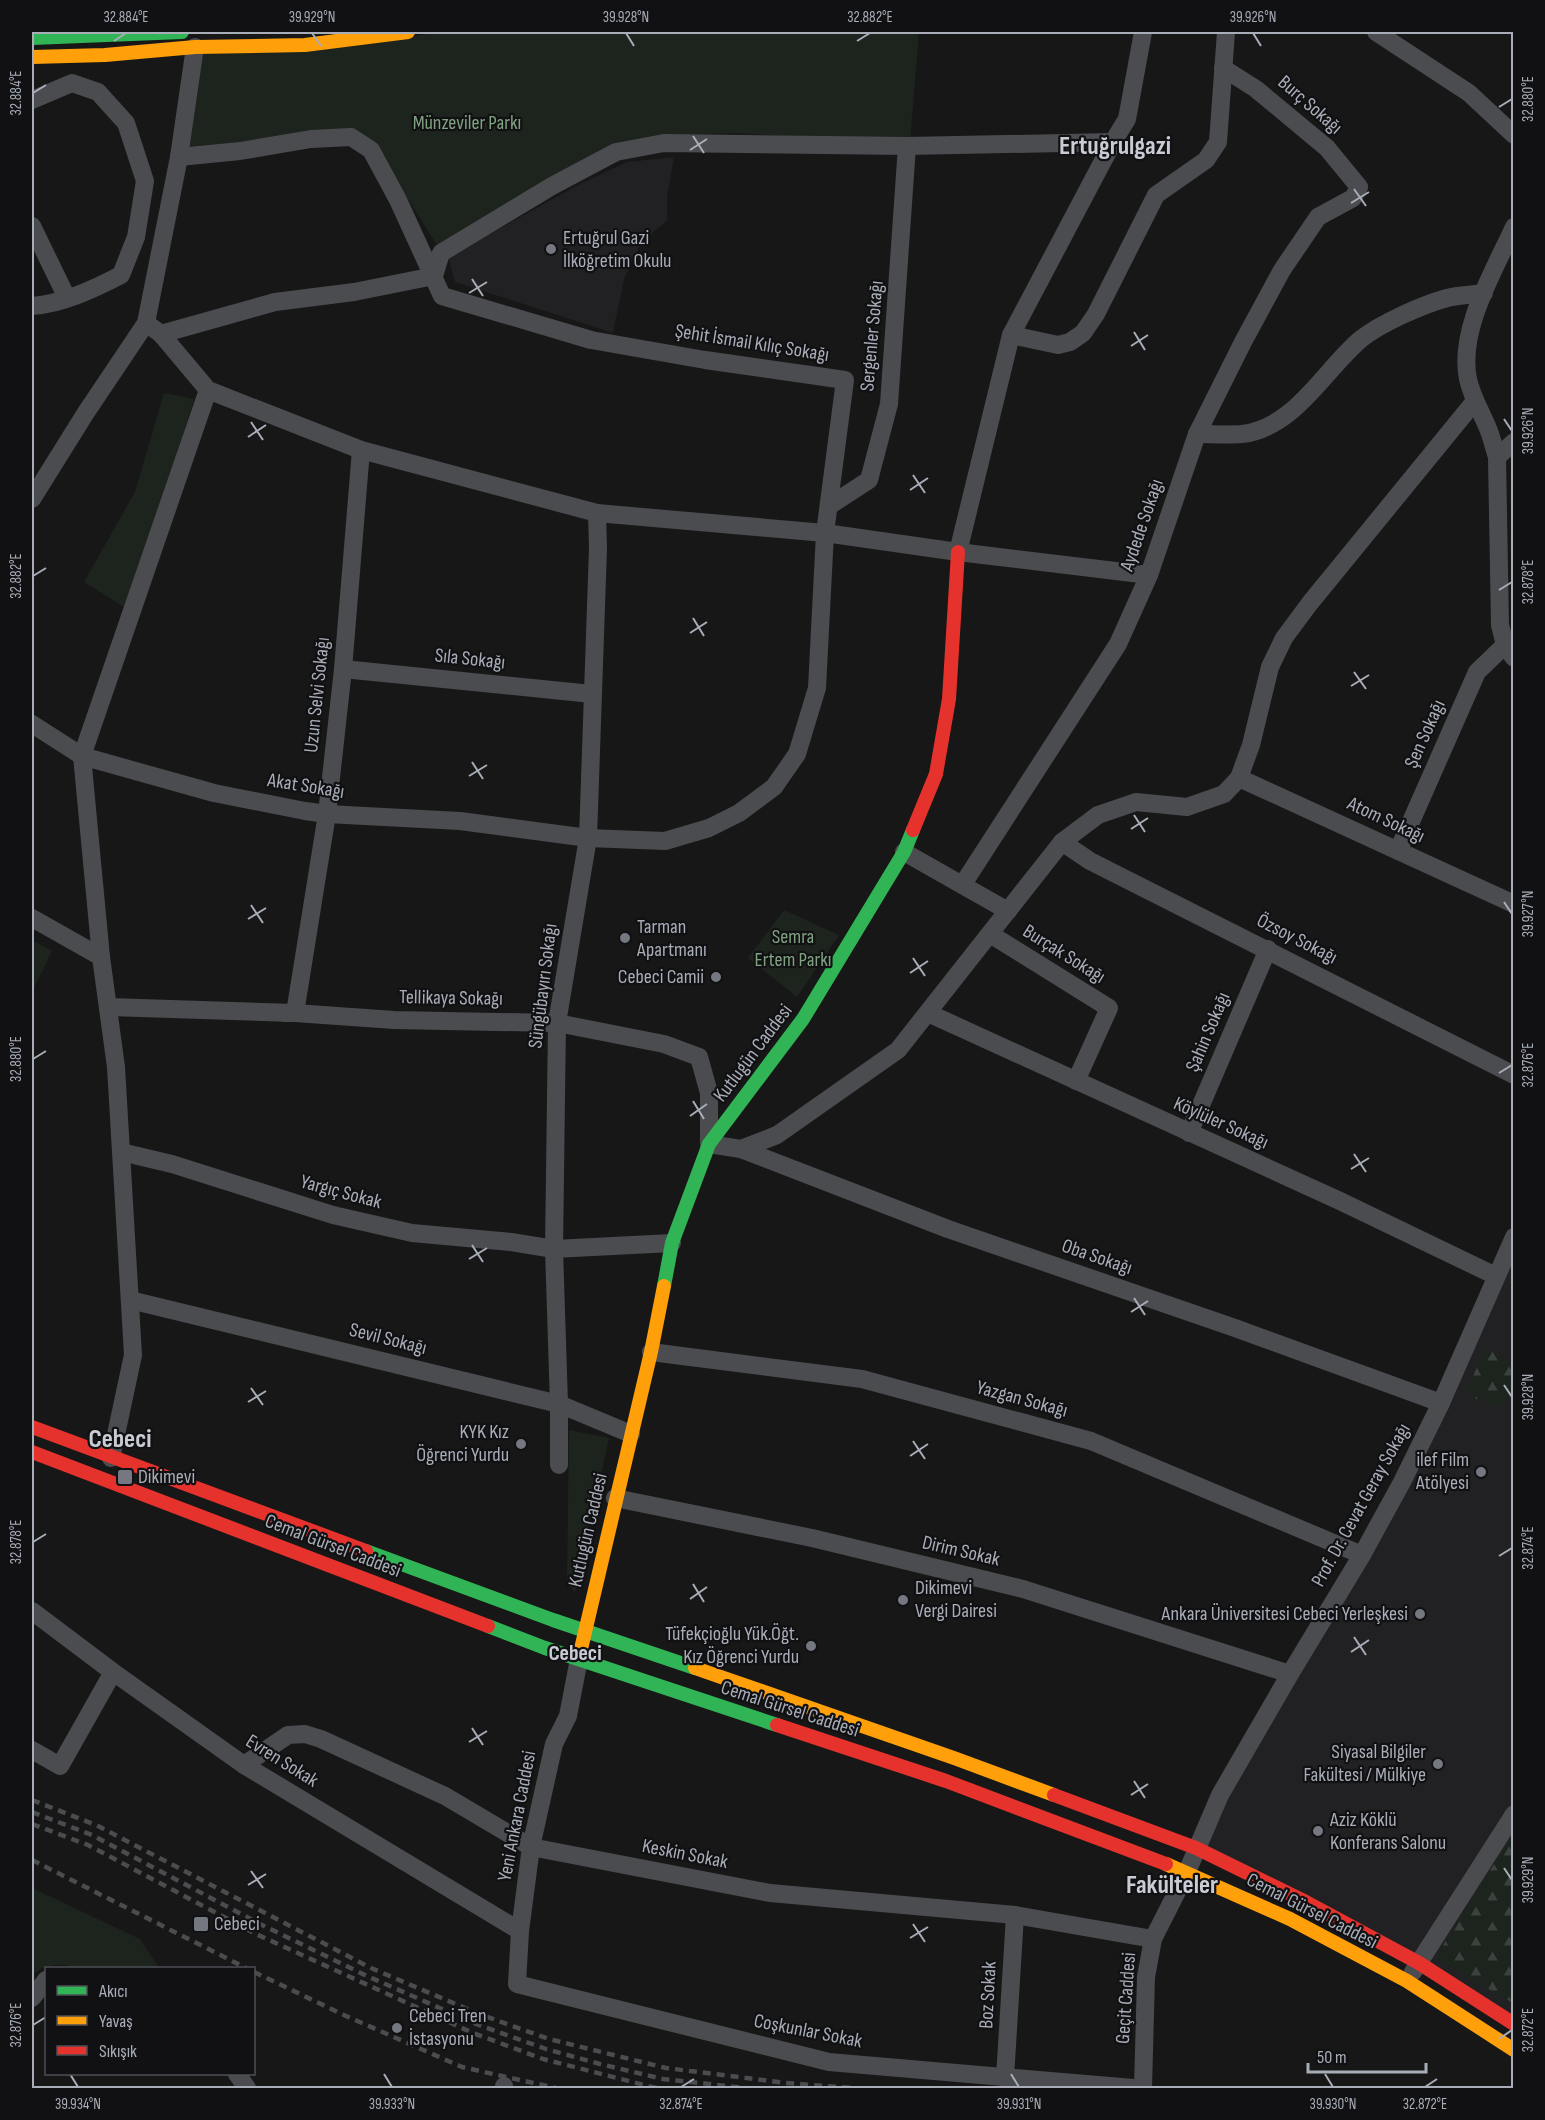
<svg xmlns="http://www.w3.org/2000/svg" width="1545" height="2120" viewBox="0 0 1545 2120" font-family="'Sofia Sans Condensed',sans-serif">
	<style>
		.built { fill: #212123 }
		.forest { fill: url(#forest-firs) }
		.park { fill: #1d241e }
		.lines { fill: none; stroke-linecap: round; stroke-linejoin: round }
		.street { stroke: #4b4c50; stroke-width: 18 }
		.fast { stroke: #30b455; stroke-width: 14 }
		.slow { stroke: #ff9f0a; stroke-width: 14 }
		.jam { stroke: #e5322d; stroke-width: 14 }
		.rail { stroke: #4b4c4f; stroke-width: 4.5; stroke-dasharray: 8 6; stroke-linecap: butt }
		.ticks { fill: none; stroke: #a8adb8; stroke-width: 2 }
		.poi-dot { fill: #757880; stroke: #111113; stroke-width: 2 }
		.labels { text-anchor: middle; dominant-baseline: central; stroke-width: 4.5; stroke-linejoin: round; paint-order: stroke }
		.street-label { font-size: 20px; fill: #a8adb8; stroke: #111113 }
		.park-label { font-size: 20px; fill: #7fa381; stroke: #111113 }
		.poi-label { font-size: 20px; fill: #a8adb8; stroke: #111113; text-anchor: start }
		.quarter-label { font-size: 22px; font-weight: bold; fill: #c9ccd4; stroke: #111113 }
		.district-label { font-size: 26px; font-weight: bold; fill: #c9ccd4; stroke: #111113 }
		.neatline { fill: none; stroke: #a8adb8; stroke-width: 2 }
		.ticks-label { font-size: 15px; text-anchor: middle; fill: #a8adb8 }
	</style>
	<defs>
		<pattern id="forest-firs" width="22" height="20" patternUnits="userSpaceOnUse" patternTransform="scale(1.5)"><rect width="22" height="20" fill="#1d241e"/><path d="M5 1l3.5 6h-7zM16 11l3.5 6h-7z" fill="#3b413d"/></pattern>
	</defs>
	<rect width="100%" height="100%" fill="#171717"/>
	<!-- built -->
	<g class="built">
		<polygon points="674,157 667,197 667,221 642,241 624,279 613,333 455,282 448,257 582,183 627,162"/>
		<polygon points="1513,1237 1513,2024 1196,1848 1362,1555"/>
	</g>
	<!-- forest -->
	<g class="forest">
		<polygon points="1485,1347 1513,1365 1513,1392 1495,1408 1466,1394"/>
		<polygon points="1513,1834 1513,2003 1435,1958"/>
	</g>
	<!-- park -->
	<g class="park">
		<polygon points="442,32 919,32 910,142 732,133 648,137 608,149 439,248 374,146 347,132 187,147 203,53 337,47"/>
		<polygon points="164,393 194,399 129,610 84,582 135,492"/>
		<polygon points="784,910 839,935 797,997 748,958"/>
		<polygon points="32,940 52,951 32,992"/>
		<polygon points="569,1430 609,1438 575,1592 567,1583"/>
		<path d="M32 1888 140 1939 159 1968H75C61 1962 42 1964 32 1976Z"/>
	</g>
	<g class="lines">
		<!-- street -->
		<g class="street">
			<polyline points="1376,32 1469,93 1514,135"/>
			<path d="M32 100 72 83 98 92 126 123 145 181 136 237 121 275C94 289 62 304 32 306"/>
			<polyline points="32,226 67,298"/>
			<path d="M1514 227C1494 271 1458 330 1468 379 1472 398 1482 413 1489 431 1492 439 1494 448 1497 457L1500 625 1505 645 1514 658"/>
			<polyline points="146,323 161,334 275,302 354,292 434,276 441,253 552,186 616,152 664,143 907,146 1113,142"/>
			<polyline points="161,334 208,390 361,450 597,513 825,533 845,380 705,360 591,340 442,296 398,200 371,150 351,137 311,139 240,151 179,157"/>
			<polyline points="1011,335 1058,345 1070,342 1083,333 1096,314 1156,195 1206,160 1218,142 1226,32"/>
			<path d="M1197 434C1212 434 1228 435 1242 434 1295 428 1324 370 1361 339 1381 323 1422 305 1447 298 1459 295 1472 295 1484 293"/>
			<polyline points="1497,457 1514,442"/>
			<polyline points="32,499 85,414 146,323 179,157 195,47"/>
			<polyline points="829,506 869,480 889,404 907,146"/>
			<polyline points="958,552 1011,335 1113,142 1127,119 1143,32"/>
			<polyline points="343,669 592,694"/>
			<polyline points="32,724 82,756 214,793 305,811 327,814 460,821 588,838 665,841 709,828 739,813 774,787 797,754 817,688 825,533 958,552 1149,575"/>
			<polyline points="1239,778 1514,904"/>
			<polyline points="1062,842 1090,861 1514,1075"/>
			<polyline points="1398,851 1477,672 1505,645"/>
			<polyline points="904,852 1008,911"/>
			<polyline points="963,884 1118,644 1149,575 1197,434 1243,342 1282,270 1318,217 1353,198 1359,187 1327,148 1256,89 1223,68"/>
			<polyline points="32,918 101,957"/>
			<polyline points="990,934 1109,1008 1076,1081"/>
			<polyline points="109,1007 295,1013 394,1020 557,1023 664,1044 699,1057 709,1093 709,1144 741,1149 777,1135 898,1050 1062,842 1098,815 1136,802 1187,807 1224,794 1239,778 1251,745 1270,667 1284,638 1310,603 1475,401"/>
			<polyline points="284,1013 295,1013 327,814 343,669 361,450"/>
			<polyline points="928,1013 1340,1201 1496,1276"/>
			<polyline points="1189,1133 1268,949"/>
			<polyline points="741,1149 948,1229 1235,1328 1441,1403"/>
			<polyline points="121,1152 172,1164 333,1215 412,1233 511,1242 554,1249 672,1243"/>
			<polyline points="130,1300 559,1404 631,1434"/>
			<polyline points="651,1352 862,1379 1091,1441 1362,1555"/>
			<polyline points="111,1458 133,1355 116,1067 101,957 82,756 208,390"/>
			<polyline points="559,1465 559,1404 554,1249 557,1023 588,838 598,548 597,513"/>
			<polyline points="615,1498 812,1538 1023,1589 1290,1674"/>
			<polyline points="32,1611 113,1672 244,1765 520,1931"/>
			<polyline points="579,1659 568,1716 554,1744 531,1847 520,1931 517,1984 829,2062 1133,2088"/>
			<polyline points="32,1750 60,1766 113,1672"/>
			<polyline points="244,1765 288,1735 305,1734 321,1739 445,1796 531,1847 770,1893 1015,1915 1153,1939"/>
			<polyline points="1413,1972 1514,1814"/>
			<polyline points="32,1998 46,1980"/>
			<polyline points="237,2074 247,2088"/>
			<polyline points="1005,2078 1015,1915"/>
			<polyline points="504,2086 504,2088"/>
			<polyline points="1143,2088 1146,1977 1153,1939 1187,1872 1220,1795 1290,1674 1362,1555 1402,1482 1441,1403 1514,1237"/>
		</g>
		<!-- fast -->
		<g class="fast">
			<polyline points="32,38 182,32"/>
			<polyline points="664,1286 672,1243 709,1144 803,1019 904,852 913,830"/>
			<polyline points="366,1551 553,1620 695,1668"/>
			<polyline points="488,1626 545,1648 777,1725"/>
		</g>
		<!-- slow -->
		<g class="slow">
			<polyline points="32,57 105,55 195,47 305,45 408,32"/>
			<polyline points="581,1649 651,1352 664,1286"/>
			<polyline points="695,1668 954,1758 1054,1795"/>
			<polyline points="1166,1864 1290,1919 1407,1981 1514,2050"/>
		</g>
		<!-- jam -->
		<g class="jam">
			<polyline points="913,830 936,774 949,699 958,552"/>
			<polyline points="32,1427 366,1551"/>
			<polyline points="32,1452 488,1626"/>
			<polyline points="777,1725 946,1781 1166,1864"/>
			<polyline points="1054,1795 1196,1848 1302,1900 1419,1963 1514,2024"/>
		</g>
		<!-- rail -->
		<g class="rail">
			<polyline points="32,1800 96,1825 371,1968 479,2014 549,2039 666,2068 786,2083 852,2088"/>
			<polyline points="32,1812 92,1835 260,1924 367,1976 476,2024 546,2049 600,2064 663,2079 746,2088"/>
			<polyline points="32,1824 88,1845 256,1934 473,2033 543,2059 656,2088"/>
			<polyline points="32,1860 246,1968"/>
			<polyline points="254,1972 346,2016 462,2067 556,2088"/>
		</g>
	</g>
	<!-- ticks -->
	<path class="ticks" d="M312 33 321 46M626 33 634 46M1253 33 1261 46M114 41 126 33M857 41 870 33M33 93 46 85M1499 107 1512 99M693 136 704 153M690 150 707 139M1354 189 1366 206M1351 203 1369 192M472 279 483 296M469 293 487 282M1134 332 1145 350M1131 346 1148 335M1504 419 1512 431M251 422 263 440M248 437 266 425M913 475 925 493M910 490 928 478M33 576 46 568M1499 590 1512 582M693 618 704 636M690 633 707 622M1354 672 1366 689M1351 686 1369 675M472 762 483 779M469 776 487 765M1134 815 1145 832M1131 829 1148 818M1504 902 1512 914M251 905 263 923M248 919 266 908M913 958 925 976M910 973 928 961M33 1059 46 1051M1499 1073 1512 1065M693 1101 704 1119M690 1116 707 1104M1354 1154 1366 1172M1351 1169 1369 1158M472 1245 483 1262M469 1259 487 1248M1134 1298 1145 1315M1131 1312 1148 1301M1504 1385 1512 1397M251 1388 263 1405M248 1402 266 1391M913 1441 925 1459M910 1456 928 1444M33 1542 46 1534M1499 1556 1512 1548M693 1584 704 1602M690 1599 707 1587M1354 1637 1366 1655M1351 1652 1369 1640M472 1728 483 1745M469 1742 487 1731M1134 1781 1145 1798M1131 1795 1148 1784M1504 1868 1512 1880M251 1871 263 1888M248 1885 266 1874M913 1924 925 1942M910 1938 928 1927M33 2025 46 2017M1499 2039 1512 2030M70 2074 78 2087M384 2074 392 2087M1011 2074 1019 2087M1325 2074 1333 2087M681 2087 694 2079M1425 2087 1437 2079"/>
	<!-- markers -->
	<g class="poi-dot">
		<circle cx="551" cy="249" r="6"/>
		<circle cx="625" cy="938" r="6"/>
		<circle cx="716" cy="977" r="6"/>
		<circle cx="521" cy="1444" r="6"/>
		<circle cx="1481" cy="1472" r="6"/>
		<rect x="117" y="1469" width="16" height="16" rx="3"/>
		<circle cx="903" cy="1600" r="6"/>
		<circle cx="1420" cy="1614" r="6"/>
		<circle cx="811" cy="1646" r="6"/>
		<circle cx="1438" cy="1764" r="6"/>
		<circle cx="1318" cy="1831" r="6"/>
		<rect x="193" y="1916" width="16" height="16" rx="3"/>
		<circle cx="397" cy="2028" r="6"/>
	</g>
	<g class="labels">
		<!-- street labels -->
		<g class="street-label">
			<text transform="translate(1310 105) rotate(41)">Burç Sokağı</text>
			<text transform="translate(872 336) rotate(-85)">Sergenler Sokağı</text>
			<text transform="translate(752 343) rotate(9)">Şehit İsmail Kılıç Sokağı</text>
			<text transform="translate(1142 525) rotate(-71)">Aydede Sokağı</text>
			<text transform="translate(470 659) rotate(6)">Sıla Sokağı</text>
			<text transform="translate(317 695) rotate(-84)">Uzun Selvi Sokağı</text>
			<text transform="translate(1425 734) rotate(-66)">Şen Sokağı</text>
			<text transform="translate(306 786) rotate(9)">Akat Sokağı</text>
			<text transform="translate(1386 820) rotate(25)">Atom Sokağı</text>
			<text transform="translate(1297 939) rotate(27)">Özsoy Sokağı</text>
			<text transform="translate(1064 954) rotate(32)">Burçak Sokağı</text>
			<text transform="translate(543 986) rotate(-83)">Süngübayırı Sokağı</text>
			<text transform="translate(451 998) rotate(1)">Tellikaya Sokağı</text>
			<text transform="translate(1208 1032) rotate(-67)">Şahin Sokağı</text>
			<text transform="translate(753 1053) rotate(-53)">Kutlugün Caddesi</text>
			<text transform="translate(1221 1123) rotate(24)">Köylüler Sokağı</text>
			<text transform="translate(341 1192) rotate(15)">Yargıç Sokak</text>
			<text transform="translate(1097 1257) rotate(19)">Oba Sokağı</text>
			<text transform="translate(388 1339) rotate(14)">Sevil Sokağı</text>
			<text transform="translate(1022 1399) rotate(15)">Yazgan Sokağı</text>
			<text transform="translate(1361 1505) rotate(-61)">Prof. Dr. Cevat Geray Sokağı</text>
			<text transform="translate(588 1530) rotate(-77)">Kutlugün Caddesi</text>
			<text transform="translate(333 1546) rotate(21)">Cemal Gürsel Caddesi</text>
			<text transform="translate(961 1551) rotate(13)">Dirim Sokak</text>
			<text transform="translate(790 1709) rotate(18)">Cemal Gürsel Caddesi</text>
			<text transform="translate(282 1761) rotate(32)">Evren Sokak</text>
			<text transform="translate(517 1816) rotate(-79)">Yeni Ankara Caddesi</text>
			<text transform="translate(685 1854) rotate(11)">Keskin Sokak</text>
			<text transform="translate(1312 1911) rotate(27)">Cemal Gürsel Caddesi</text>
			<text transform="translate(988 1995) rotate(-87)">Boz Sokak</text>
			<text transform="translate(1126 1998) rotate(-86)">Geçit Caddesi</text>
			<text transform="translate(808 2031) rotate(11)">Coşkunlar Sokak</text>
		</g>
		<!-- park labels -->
		<g class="park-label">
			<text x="467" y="123">Münzeviler Parkı</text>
			<text x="793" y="937">Semra<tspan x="793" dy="23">Ertem Parkı</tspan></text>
		</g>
		<!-- poi labels -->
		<g class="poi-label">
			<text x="563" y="238">Ertuğrul Gazi<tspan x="563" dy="23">İlköğretim Okulu</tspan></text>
			<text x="637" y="927">Tarman<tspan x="637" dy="23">Apartmanı</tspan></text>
			<text x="704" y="977" text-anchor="end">Cebeci Camii</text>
			<text x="509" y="1432" text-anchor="end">KYK Kız<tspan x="509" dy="23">Öğrenci Yurdu</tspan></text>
			<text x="1469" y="1460" text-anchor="end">ilef Film<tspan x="1469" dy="23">Atölyesi</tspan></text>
			<text x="138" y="1477">Dikimevi</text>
			<text x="915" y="1588">Dikimevi<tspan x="915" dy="23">Vergi Dairesi</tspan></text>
			<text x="1408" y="1614" text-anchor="end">Ankara Üniversitesi Cebeci Yerleşkesi</text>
			<text x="799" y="1634" text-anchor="end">Tüfekçioğlu Yük.Öğt.<tspan x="799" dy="23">Kız Öğrenci Yurdu</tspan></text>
			<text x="1426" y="1752" text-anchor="end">Siyasal Bilgiler<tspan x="1426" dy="23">Fakültesi / Mülkiye</tspan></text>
			<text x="1330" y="1820">Aziz Köklü<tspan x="1330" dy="23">Konferans Salonu</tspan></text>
			<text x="214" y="1924">Cebeci</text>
			<text x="409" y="2016">Cebeci Tren<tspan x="409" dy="23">İstasyonu</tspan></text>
		</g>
		<!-- quarter labels -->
		<g class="quarter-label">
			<text x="575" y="1653">Cebeci</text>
		</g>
		<!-- district labels -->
		<g class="district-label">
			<text x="1115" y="146">Ertuğrulgazi</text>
			<text x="120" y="1439">Cebeci</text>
			<text x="1172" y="1885">Fakülteler</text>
		</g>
	</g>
	<!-- border -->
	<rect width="1545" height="2120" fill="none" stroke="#111113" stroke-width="66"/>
	<!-- legend -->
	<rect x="45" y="1967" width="210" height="108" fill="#111113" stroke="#4d4f55" stroke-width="1.5"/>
	<rect x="57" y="1986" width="30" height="9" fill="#30b455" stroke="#4d4f55" stroke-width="1.5"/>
	<text x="99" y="1997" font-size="18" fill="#a8adb8">Akıcı</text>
	<rect x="57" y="2016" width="30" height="9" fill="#ff9f0a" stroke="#4d4f55" stroke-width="1.5"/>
	<text x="99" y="2027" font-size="18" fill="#a8adb8">Yavaş</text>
	<rect x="57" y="2046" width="30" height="9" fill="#e5322d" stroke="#4d4f55" stroke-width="1.5"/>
	<text x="99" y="2057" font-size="18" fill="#a8adb8">Sıkışık</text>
	<!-- scale -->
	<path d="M1308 2063v9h118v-9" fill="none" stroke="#a8adb8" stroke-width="3"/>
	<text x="1317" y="2063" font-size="18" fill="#a8adb8" stroke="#111113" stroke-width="4.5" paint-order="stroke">50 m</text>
	<rect x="33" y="33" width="1479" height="2054" class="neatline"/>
	<g class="ticks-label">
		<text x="126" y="22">32.884°E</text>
		<text x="312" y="22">39.929°N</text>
		<text x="626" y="22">39.928°N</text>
		<text x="870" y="22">32.882°E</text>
		<text x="1253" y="22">39.926°N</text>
		<text transform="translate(16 93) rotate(-90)" y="5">32.884°E</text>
		<text transform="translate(1528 99) rotate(-90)" y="5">32.880°E</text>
		<text transform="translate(1528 431) rotate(-90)" y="5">39.926°N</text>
		<text transform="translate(16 576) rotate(-90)" y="5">32.882°E</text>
		<text transform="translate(1528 582) rotate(-90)" y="5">32.878°E</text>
		<text transform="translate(1528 914) rotate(-90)" y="5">39.927°N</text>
		<text transform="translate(16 1059) rotate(-90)" y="5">32.880°E</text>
		<text transform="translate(1528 1065) rotate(-90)" y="5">32.876°E</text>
		<text transform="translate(1528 1397) rotate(-90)" y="5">39.928°N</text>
		<text transform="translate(16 1542) rotate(-90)" y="5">32.878°E</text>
		<text transform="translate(1528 1548) rotate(-90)" y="5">32.874°E</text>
		<text transform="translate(1528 1880) rotate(-90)" y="5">39.929°N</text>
		<text transform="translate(16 2025) rotate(-90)" y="5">32.876°E</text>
		<text transform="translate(1528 2030) rotate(-90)" y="5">32.872°E</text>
		<text x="78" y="2109">39.934°N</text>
		<text x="392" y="2109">39.933°N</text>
		<text x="681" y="2109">32.874°E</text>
		<text x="1019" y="2109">39.931°N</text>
		<text x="1333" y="2109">39.930°N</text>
		<text x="1425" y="2109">32.872°E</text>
	</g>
</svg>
